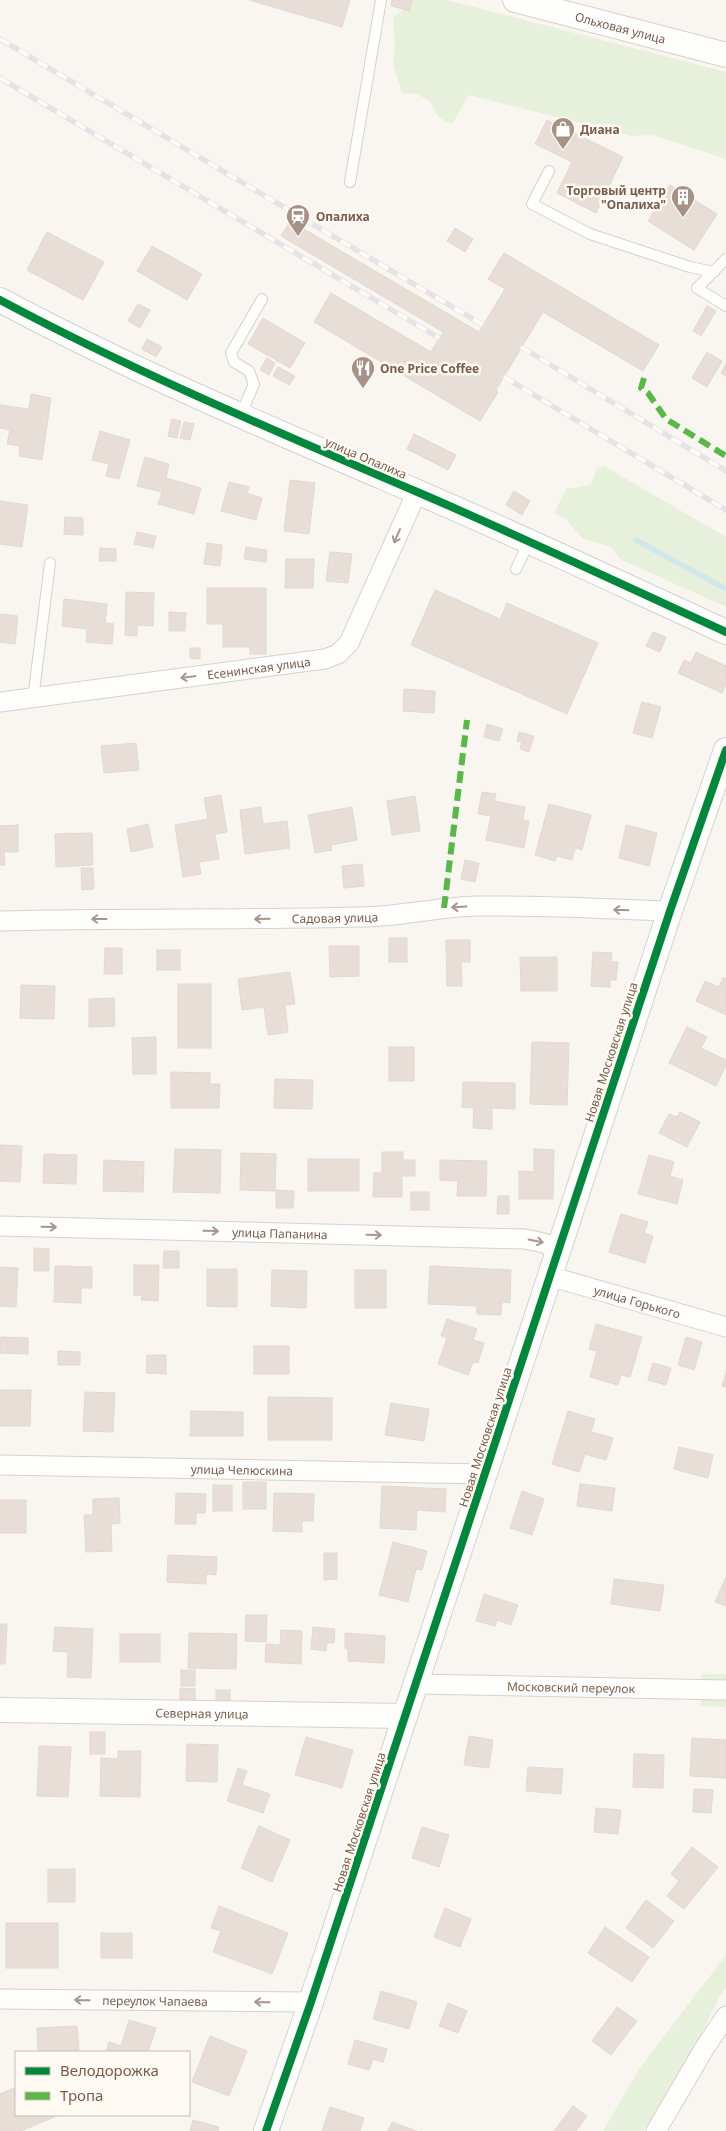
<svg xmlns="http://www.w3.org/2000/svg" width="726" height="2131" viewBox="0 0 726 2131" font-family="'Noto Sans',sans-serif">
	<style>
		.green { fill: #e7f0db }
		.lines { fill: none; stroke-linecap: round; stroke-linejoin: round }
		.stream { stroke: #d0e8ea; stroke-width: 5.5 }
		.building { fill: #e6ded7; stroke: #e2d8d2 }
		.service-casing { stroke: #d7d1cb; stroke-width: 12 }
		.minor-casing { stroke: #d7d1cb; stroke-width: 21 }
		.tertiary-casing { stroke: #d7d1cb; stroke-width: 26 }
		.service { stroke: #fefefd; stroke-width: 10 }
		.minor { stroke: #fefefd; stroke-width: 19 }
		.tertiary { stroke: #fefefd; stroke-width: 24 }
		.rail-casing { stroke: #e6e3e7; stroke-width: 5.5 }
		.rail { stroke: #fffaf3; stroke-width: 4; stroke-dasharray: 11; stroke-linecap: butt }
		.quiet { stroke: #58b947; stroke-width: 6; stroke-dasharray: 12 6; stroke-linecap: butt }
		.cycleway-casing { stroke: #fffaf3; stroke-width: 11 }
		.cycleway { stroke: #00873e; stroke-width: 8 }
		.oneway { stroke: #a8958b }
		.labels { text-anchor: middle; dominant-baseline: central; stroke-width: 5; stroke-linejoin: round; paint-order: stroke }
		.street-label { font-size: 12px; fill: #7a5c4d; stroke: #fffaf3 }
		.poi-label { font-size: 12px; font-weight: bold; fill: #7a5c4d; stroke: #fffaf3; text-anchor: start }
	</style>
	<rect width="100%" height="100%" fill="#f9f5f0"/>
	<!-- green -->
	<g class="green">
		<polygon points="412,0 447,0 726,72 726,159 653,135 631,136 469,95 452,124 438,117 431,103 418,94 402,93 393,63 395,49 393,18 409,5"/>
		<polygon points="604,466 726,537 726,607 620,559 611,547 583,539 566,519 554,513 567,488 576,488 591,484 597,469"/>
		<polygon points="701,1674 726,1674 726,1707 701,1706"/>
		<polygon points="726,1955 726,1988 720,1995 684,2072 643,2131 603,2131 640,2068"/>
	</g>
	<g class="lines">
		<!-- stream -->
		<polyline class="stream" points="636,540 726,589"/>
	</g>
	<!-- building -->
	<g class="building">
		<polygon points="249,0 350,0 342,27"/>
		<polygon points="392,0 412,0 410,11 391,6"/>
		<polygon points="547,120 623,157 596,213 557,193 572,162 535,144"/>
		<polygon points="670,185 717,214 694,250 648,221"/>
		<polygon points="290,221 479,332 505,289 488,279 504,253 659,345 643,371 543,312 496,390 498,392 480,421 314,322 331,293 431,352 443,332 281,236"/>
		<polygon points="455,228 473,239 465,252 447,241"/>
		<polygon points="47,232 104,262 83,300 27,270"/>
		<polygon points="152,246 202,274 187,300 137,271"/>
		<polygon points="138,304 150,310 140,328 128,321"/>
		<polygon points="707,306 716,311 701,336 693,331"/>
		<polygon points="263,318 305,343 290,368 248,344"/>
		<polygon points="147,339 162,347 156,357 142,349"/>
		<polygon points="707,352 722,361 707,387 692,378"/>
		<polygon points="267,358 275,363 269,375 260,370"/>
		<polygon points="726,364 726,376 721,373"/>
		<polygon points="278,367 295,376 289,385 273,376"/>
		<polygon points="31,394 51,398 42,460 19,456 20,446 7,444 10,430 0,428 0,405 29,409"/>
		<polygon points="172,419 181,421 177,438 168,436"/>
		<polygon points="184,422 194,424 190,440 180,438"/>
		<polygon points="100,431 130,440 119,479 106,476 109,464 92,460"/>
		<polygon points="414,434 456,455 448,470 407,449"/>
		<polygon points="145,457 169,464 166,478 201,488 194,514 158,504 162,492 137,486"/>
		<polygon points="290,480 315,483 309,534 284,531"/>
		<polygon points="229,482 249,487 247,493 262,498 256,520 221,511"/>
		<polygon points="514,491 530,501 522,515 506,505"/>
		<polygon points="0,501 28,505 22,547 0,544"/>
		<polygon points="65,517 83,518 83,535 64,534"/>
		<polygon points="137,532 156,536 153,548 134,544"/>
		<polygon points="207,543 222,545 220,566 204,564"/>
		<polygon points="246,547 267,550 266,562 244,559"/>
		<polygon points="100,548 116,549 116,561 99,561"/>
		<polygon points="330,552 352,554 348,583 326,581"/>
		<polygon points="286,559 314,559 313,588 285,588"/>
		<polygon points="207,588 266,588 266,654 250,654 250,647 223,647 223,624 207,624"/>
		<polygon points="435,590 500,619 507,603 598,643 567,714 411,645"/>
		<polygon points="126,592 154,593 153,626 137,625 137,636 125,635"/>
		<polygon points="64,599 107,604 105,623 114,624 112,644 86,642 87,629 62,626"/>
		<polygon points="169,612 186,613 185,631 169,631"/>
		<polygon points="0,614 18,616 15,644 0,642"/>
		<polygon points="653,632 666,637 660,652 646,646"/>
		<polygon points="190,648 200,648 200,659 190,658"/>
		<polygon points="696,652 726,666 726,684 722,693 678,673 684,660 691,663"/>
		<polygon points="404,689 435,691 434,713 403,711"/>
		<polygon points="642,702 661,707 652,738 633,733"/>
		<polygon points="487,724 503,729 499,741 484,737"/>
		<polygon points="519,732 534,736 529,752 520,749 522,742 517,741"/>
		<polygon points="136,743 139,770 104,773 101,746"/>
		<polygon points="482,792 496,794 494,801 525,807 523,820 529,821 524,848 486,840 491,816 478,814"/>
		<polygon points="221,795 227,832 215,834 219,859 199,862 201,874 183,877 175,825 208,819 204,798"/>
		<polygon points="415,796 420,831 392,835 387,801"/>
		<polygon points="549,804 591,815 582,850 575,848 572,860 557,856 555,861 535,855"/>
		<polygon points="261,807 263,824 287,821 290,848 245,854 240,810"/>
		<polygon points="352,807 357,840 331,845 332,850 315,853 308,815"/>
		<polygon points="148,824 153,847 131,852 127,829"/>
		<polygon points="18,825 18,852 4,852 5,865 0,865 0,826"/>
		<polygon points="626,825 657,833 649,866 619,858"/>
		<polygon points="92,833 93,865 56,867 55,834"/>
		<polygon points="465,860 479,863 475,882 461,879"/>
		<polygon points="362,864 364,886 344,888 342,866"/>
		<polygon points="81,868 93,868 94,889 82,890"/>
		<rect x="389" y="938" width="18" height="24"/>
		<polygon points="446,940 470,940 470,962 461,962 462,986 447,986"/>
		<polygon points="329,946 359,946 359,976 330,977"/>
		<polygon points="105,948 122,948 122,974 104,974"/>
		<rect x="157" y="950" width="23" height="20"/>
		<polygon points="593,952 612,953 611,962 618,962 616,980 610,980 610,987 591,986"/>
		<polygon points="520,957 557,957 557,991 521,991"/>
		<polygon points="290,972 295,1004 285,1005 288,1032 268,1035 264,1007 242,1010 238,979"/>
		<polygon points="723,977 726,979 726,1015 696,1001 705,981 719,987"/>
		<rect x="178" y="984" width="33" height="64"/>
		<polygon points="21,985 55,986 54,1019 20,1018"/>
		<polygon points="114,998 115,1026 89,1027 89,999"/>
		<polygon points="687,1027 707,1037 701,1048 726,1060 726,1065 716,1086 669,1063"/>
		<polygon points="156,1037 156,1074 133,1074 132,1038"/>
		<polygon points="532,1042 569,1043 567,1105 530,1104"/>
		<rect x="389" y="1047" width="25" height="34"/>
		<polygon points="171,1072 210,1073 210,1084 220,1084 219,1108 171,1108"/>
		<polygon points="275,1079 313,1080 312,1109 274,1108"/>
		<polygon points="463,1082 515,1083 515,1109 492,1108 492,1129 473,1128 474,1108 462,1107"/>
		<polygon points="680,1112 700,1122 687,1147 659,1133 669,1114 677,1117"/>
		<polygon points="0,1145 22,1146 20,1182 0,1181"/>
		<polygon points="175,1149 221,1150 220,1193 173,1192"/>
		<polygon points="534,1149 554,1150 553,1199 519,1199 519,1171 534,1172"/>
		<polygon points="382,1152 403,1152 403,1160 415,1160 415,1176 402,1176 402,1197 373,1197 374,1173 382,1173"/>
		<polygon points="241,1153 276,1154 275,1191 240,1190"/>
		<polygon points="44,1154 77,1155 76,1184 43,1183"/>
		<polygon points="649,1155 674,1162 670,1176 683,1180 677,1204 638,1194"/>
		<rect x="308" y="1159" width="51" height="32"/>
		<polygon points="104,1160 144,1162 143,1192 103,1191"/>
		<polygon points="440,1160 487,1161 486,1196 457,1196 458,1181 440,1180"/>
		<polygon points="276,1190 294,1191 293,1208 276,1208"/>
		<rect x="411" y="1192" width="18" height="18"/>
		<polygon points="498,1196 509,1196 509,1214 497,1214"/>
		<polygon points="621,1214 648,1222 644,1233 653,1236 645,1263 609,1252"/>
		<polygon points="34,1248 49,1249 49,1271 34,1271"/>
		<polygon points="164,1251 179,1251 179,1268 163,1268"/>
		<polygon points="134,1265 159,1265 158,1301 141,1300 142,1295 134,1295"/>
		<polygon points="55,1266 92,1267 92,1288 81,1288 81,1303 54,1302"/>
		<polygon points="430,1266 511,1270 510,1303 502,1302 501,1315 477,1314 477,1306 428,1304"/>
		<polygon points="0,1267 18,1268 16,1307 0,1306"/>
		<polygon points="207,1269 237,1269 237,1307 207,1306"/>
		<polygon points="272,1270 307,1271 306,1308 271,1306"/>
		<rect x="355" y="1270" width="31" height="38"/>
		<polygon points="447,1319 477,1329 473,1340 484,1343 478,1363 473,1362 468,1375 438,1364 447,1338 441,1336"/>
		<polygon points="596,1324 642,1337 630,1377 621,1375 618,1385 590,1377 597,1351 589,1349"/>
		<polygon points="1,1337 28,1338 28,1354 0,1353"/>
		<polygon points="686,1337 702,1342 694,1370 678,1365"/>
		<rect x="254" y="1346" width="35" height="28"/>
		<polygon points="58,1351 80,1352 80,1365 58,1365"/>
		<polygon points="147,1355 166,1355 166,1374 146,1373"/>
		<polygon points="653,1363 671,1368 666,1385 648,1380"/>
		<polygon points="726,1372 726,1387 722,1386"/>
		<polygon points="0,1390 31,1390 30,1426 0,1426"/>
		<polygon points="85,1392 115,1393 113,1432 83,1431"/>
		<polygon points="268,1397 332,1398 332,1440 268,1440"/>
		<polygon points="391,1403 429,1409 424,1441 385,1435"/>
		<polygon points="191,1411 243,1412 243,1436 190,1436"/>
		<polygon points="568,1411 595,1419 591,1432 613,1438 606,1460 585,1454 579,1472 552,1464"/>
		<polygon points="679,1447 713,1455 708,1478 674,1469"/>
		<rect x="243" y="1482" width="23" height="27"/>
		<polygon points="580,1484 615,1488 612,1511 577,1506"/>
		<rect x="213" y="1485" width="19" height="26"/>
		<polygon points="382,1486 446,1489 445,1512 417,1510 416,1530 380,1528"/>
		<polygon points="522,1491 544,1499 532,1535 510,1528"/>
		<polygon points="176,1493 206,1494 205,1513 196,1513 196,1524 175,1524"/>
		<polygon points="274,1493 314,1494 313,1521 302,1521 302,1532 273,1531"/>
		<polygon points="119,1498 120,1523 111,1524 112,1551 86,1552 84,1515 93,1515 93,1499"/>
		<rect x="0" y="1500" width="26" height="33"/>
		<polygon points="393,1542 427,1551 422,1570 416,1569 408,1602 379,1595"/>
		<polygon points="324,1553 337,1553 337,1579 324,1580"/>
		<polygon points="168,1555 217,1557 216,1575 206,1574 206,1584 167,1582"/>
		<polygon points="726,1577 726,1606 715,1602"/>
		<polygon points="614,1579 664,1585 660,1611 611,1604"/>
		<polygon points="484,1594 518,1605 511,1625 497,1620 495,1626 476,1621"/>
		<polygon points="246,1615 267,1615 266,1642 245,1641"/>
		<polygon points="0,1624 7,1624 5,1664 0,1664"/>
		<polygon points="55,1627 93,1629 91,1678 67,1677 68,1652 53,1651"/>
		<polygon points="313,1627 335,1629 334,1643 327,1643 326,1651 311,1649"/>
		<polygon points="281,1630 302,1631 301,1664 265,1662 266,1644 280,1645"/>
		<polygon points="189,1633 237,1634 236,1669 188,1668"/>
		<polygon points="345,1633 385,1636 384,1663 348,1661 348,1649 345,1648"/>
		<rect x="120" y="1634" width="40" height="28"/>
		<rect x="181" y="1670" width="14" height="16"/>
		<polygon points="180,1688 195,1689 195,1704 180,1703"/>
		<rect x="216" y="1690" width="14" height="15"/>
		<rect x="90" y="1732" width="15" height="22"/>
		<polygon points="469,1736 493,1740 489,1768 464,1765"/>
		<polygon points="306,1737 353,1750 342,1788 295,1775"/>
		<polygon points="692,1738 726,1740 726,1778 690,1776"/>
		<polygon points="187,1744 218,1745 217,1782 186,1781"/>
		<polygon points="39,1746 71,1747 68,1797 37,1796"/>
		<polygon points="118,1751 141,1751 140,1797 100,1796 101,1758 118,1759"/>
		<polygon points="634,1754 664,1755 663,1788 633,1787"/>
		<polygon points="528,1767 563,1769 561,1794 526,1791"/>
		<polygon points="238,1768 247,1771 242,1785 270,1794 263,1813 227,1801"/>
		<polygon points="694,1789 713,1790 711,1813 693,1812"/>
		<polygon points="596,1808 621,1810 618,1834 594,1832"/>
		<polygon points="259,1826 290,1840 272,1882 241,1868"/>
		<polygon points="422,1827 449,1835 439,1867 412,1858"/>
		<polygon points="692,1847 718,1867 684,1909 667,1896 679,1881 671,1874"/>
		<rect x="48" y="1869" width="27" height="33"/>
		<polygon points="646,1900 674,1921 653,1948 626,1928"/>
		<polygon points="219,1906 288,1933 272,1974 213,1952 221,1931 211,1928"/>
		<polygon points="445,1908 471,1919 460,1947 434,1937"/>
		<rect x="6" y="1923" width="52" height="45"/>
		<polygon points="605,1927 649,1957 632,1982 588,1953"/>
		<rect x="101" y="1933" width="31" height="25"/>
		<polygon points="381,1991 417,2002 409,2029 373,2019"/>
		<polygon points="448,2003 467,2011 458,2033 439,2026"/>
		<polygon points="617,2007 637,2021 611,2055 592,2041"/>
		<polygon points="129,2020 156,2028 148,2052 106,2052 109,2042 121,2046"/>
		<polygon points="77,2026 79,2052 38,2052 37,2028"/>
		<polygon points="210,2036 247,2051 229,2096 192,2082"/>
		<polygon points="355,2040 387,2049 383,2062 373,2059 369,2070 348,2064"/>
		<polygon points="16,2087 16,2115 59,2115 21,2131 0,2131 0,2094"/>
		<polygon points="573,2106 587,2116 576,2131 554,2131"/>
		<polygon points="330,2107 364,2118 360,2131 322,2131"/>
		<polygon points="193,2120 219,2127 218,2131 190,2131"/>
		<polygon points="392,2122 417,2131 388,2131"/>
	</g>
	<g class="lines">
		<!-- service casing -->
		<g class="service-casing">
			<g id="service">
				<polyline points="549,171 532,204 590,234 690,267 714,272"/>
				<polyline points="350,182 381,0"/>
				<polyline points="726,259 697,288 726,306"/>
				<polyline points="240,416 254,384 249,371 234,362 231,353 262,299"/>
				<polyline points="516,569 529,542"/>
				<polyline points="33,699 50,563"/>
			</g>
		</g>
		<!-- minor casing -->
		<g class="minor-casing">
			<g id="minor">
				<path id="s1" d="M0 702 325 659 338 654 349 643 417 492"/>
				<path id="s2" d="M0 921C120 918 240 920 360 917 399 917 437 907 477 906 541 905 606 909 670 911"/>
				<path id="s3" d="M0 1226 525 1239 544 1243 558 1249"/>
				<path id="s4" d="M549 1276 726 1327"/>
				<path id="s5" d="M0 1465 484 1474"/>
				<path id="s6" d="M416 1684 726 1690"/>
				<path id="s7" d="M0 1999 311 2002"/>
				<polyline points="656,2131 704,2049 726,2016"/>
			</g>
		</g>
		<!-- tertiary casing -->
		<g class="tertiary-casing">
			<g id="tertiary">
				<path id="s8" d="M515 0 726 55"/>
				<path d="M0 300C135 372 275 431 415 491 520 536 623 585 726 632"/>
				<path id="s9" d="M0 1710 405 1716"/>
				<polyline points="266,2131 311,2002 670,911 726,750"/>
			</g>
		</g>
		<!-- service -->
		<use href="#service" class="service"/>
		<!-- minor -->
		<use href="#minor" class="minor"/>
		<!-- tertiary -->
		<use href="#tertiary" class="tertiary"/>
		<!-- rail casing -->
		<g class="rail-casing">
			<g id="rail">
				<polyline points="0,39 483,325"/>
				<polyline points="0,78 439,338"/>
				<polyline points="521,347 726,471"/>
				<polyline points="504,377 726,510"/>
			</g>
		</g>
		<!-- rail -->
		<use href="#rail" class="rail"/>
		<!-- quiet -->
		<g class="quiet">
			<polyline points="644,378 641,388 648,393 666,419 726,456"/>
			<polyline points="444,908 467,720"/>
		</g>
		<!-- cycleway casing -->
		<g class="cycleway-casing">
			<g id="cycleway">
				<path d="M0 300C135 372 275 431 415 491 520 536 623 585 726 632"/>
				<polyline points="266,2131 311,2002 670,911 726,750"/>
			</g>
		</g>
		<!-- cycleway -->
		<use href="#cycleway" class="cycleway"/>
	</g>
	<!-- one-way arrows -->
	<defs><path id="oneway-shaft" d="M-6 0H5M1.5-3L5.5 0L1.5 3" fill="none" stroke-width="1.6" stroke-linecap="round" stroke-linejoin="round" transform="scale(1.25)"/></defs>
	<g class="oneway">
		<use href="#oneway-shaft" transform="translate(397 536) rotate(114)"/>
		<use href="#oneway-shaft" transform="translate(188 677) rotate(172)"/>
		<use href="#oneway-shaft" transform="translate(459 907) rotate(177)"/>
		<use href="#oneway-shaft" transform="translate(621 910) rotate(-178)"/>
		<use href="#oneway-shaft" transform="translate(99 919) rotate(-180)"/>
		<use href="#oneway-shaft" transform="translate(262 919) rotate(179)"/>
		<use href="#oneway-shaft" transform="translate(49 1227) rotate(1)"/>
		<use href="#oneway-shaft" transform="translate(211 1231) rotate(1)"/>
		<use href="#oneway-shaft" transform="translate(374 1235) rotate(1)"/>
		<use href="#oneway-shaft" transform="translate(536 1241) rotate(12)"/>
		<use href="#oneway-shaft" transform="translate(82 2000) rotate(-179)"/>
		<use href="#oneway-shaft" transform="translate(262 2002) rotate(-179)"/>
	</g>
	<!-- icons -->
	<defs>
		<g id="shop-pin" transform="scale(1.25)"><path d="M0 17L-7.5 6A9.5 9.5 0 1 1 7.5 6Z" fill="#a69286" stroke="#fffaf3"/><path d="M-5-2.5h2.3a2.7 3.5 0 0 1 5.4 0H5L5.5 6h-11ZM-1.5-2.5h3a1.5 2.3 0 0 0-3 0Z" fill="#fff"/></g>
		<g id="building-pin" transform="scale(1.25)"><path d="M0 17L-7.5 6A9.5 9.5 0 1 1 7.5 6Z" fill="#a69286" stroke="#fffaf3"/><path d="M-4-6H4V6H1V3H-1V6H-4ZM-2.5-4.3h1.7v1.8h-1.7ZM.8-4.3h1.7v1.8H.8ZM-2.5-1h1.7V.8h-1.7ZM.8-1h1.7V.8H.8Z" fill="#fff"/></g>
		<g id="station-pin" transform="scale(1.25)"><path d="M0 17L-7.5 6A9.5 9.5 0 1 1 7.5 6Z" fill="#a69286" stroke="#fffaf3"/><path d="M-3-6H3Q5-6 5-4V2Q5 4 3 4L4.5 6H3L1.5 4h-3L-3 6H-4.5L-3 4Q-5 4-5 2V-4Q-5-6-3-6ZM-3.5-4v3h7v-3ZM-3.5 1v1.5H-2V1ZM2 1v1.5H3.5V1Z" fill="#fff"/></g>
		<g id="restaurant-pin" transform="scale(1.25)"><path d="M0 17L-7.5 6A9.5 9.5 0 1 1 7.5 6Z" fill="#a69286" stroke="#fffaf3"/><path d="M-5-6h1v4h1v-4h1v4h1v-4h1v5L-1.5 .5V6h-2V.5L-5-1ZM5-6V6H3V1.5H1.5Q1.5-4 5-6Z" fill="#fff"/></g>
	</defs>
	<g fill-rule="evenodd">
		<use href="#shop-pin" x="563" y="129"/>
		<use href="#building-pin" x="683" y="197"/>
		<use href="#station-pin" x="298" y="216"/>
		<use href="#restaurant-pin" x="363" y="368"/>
	</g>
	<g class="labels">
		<!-- street labels -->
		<g class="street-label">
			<text stroke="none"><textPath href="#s8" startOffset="109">Ольховая улица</textPath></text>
			<text transform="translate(366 458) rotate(23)">улица Опалиха</text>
			<text stroke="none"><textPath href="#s1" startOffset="261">Есенинская улица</textPath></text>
			<text stroke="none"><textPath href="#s2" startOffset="335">Садовая улица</textPath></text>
			<text transform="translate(611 1052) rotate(-72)">Новая Московская улица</text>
			<text stroke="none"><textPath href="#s3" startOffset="280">улица Папанина</textPath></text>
			<text stroke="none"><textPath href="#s4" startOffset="92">улица Горького</textPath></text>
			<text transform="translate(485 1437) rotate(-72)">Новая Московская улица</text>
			<text stroke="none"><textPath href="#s5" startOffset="242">улица Челюскина</textPath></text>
			<text stroke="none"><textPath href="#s6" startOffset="155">Московский переулок</textPath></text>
			<text stroke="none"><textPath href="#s9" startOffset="202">Северная улица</textPath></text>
			<text transform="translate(359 1822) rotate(-72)">Новая Московская улица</text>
			<text stroke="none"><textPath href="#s7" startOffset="155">переулок Чапаева</textPath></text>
		</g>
		<!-- poi labels -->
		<g class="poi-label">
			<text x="580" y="129">Диана</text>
			<text x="666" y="190" text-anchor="end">Торговый центр<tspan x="666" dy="14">"Опалиха"</tspan></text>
			<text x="316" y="216">Опалиха</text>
			<text x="380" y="368">One Price Coffee</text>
		</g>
	</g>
	<!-- legend -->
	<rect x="15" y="2051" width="175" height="65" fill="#fffaf3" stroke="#cabbb1"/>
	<rect x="25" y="2067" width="25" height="8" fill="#00873e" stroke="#cabbb1"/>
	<text x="60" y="2076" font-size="15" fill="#7a5c4d">Велодорожка</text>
	<rect x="25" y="2092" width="25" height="8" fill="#58b947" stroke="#cabbb1"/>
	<text x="60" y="2101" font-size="15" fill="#7a5c4d">Тропа</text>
</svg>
